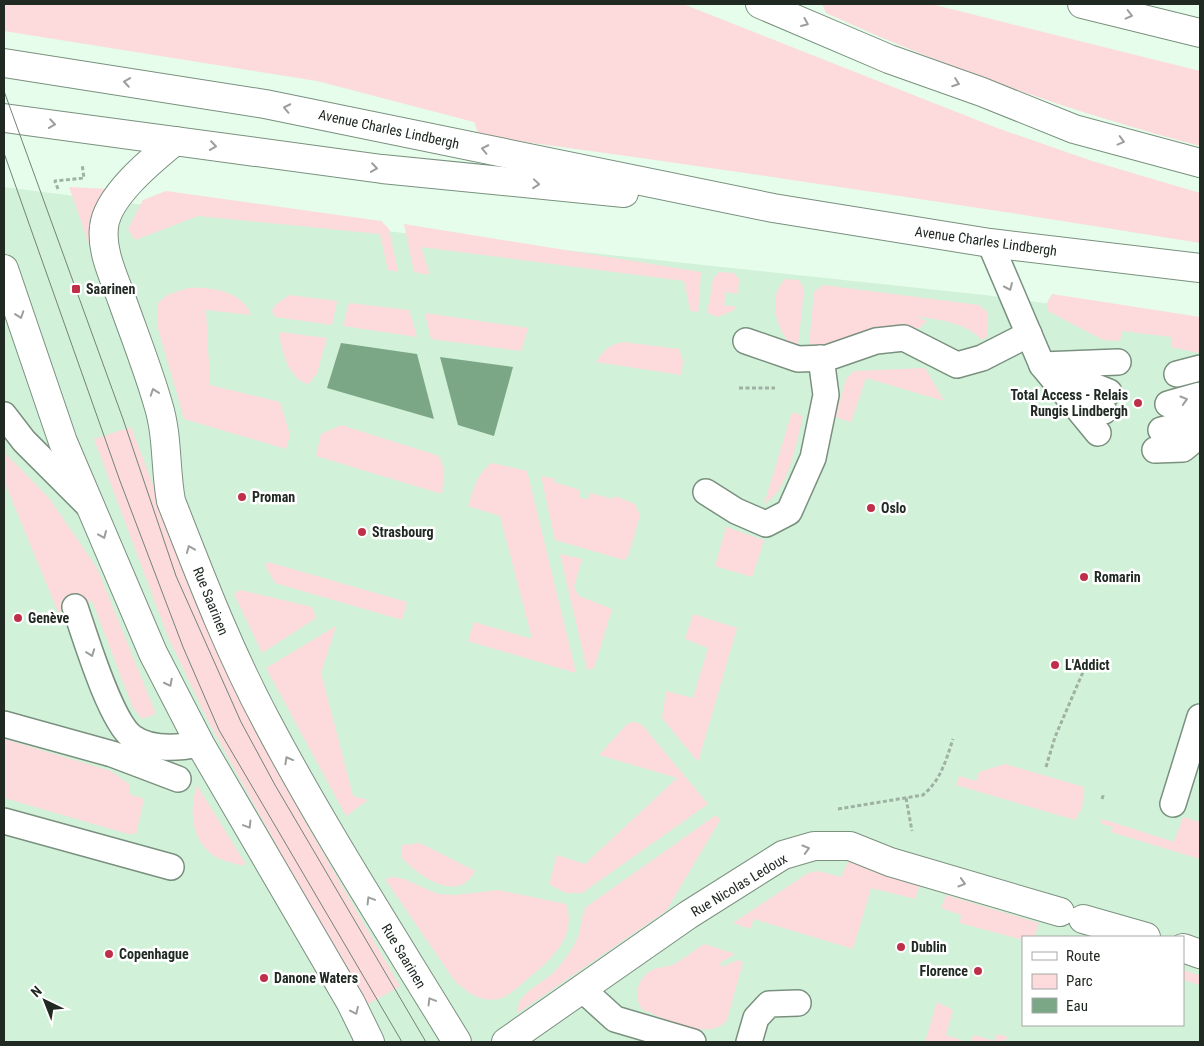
<svg xmlns="http://www.w3.org/2000/svg" width="1204" height="1046" viewBox="0 0 1204 1046" font-family="'Roboto Condensed',sans-serif">
	<style>
		.built { fill: #d2f1d9; fill-rule: evenodd }
		.green { fill: #fddadb }
		.water { fill: #7ba786 }
		.lines { fill: none; stroke-linecap: round; stroke-linejoin: round }
		.service-casing { stroke: #7a907f; stroke-width: 28 }
		.minor-casing { stroke: #7a907f; stroke-width: 30 }
		.secondary-casing { stroke: #7a907f; stroke-width: 30 }
		.motorway-casing { stroke: #7a907f; stroke-width: 30 }
		.path { stroke: #9eb1a2; stroke-width: 3; stroke-dasharray: 4 2.5; stroke-linecap: butt }
		.service { stroke: #fff; stroke-width: 25 }
		.minor { stroke: #fff; stroke-width: 28 }
		.secondary { stroke: #fff; stroke-width: 28 }
		.motorway { stroke: #fff; stroke-width: 28 }
		.tram { stroke: #748377; stroke-width: 1 }
		.oneway { stroke: #9b9f9c }
		.poi-dot { fill: #c02f4a; stroke: #fff; stroke-width: 2 }
		.labels { text-anchor: middle; dominant-baseline: central; stroke-width: 5; stroke-linejoin: round; paint-order: stroke }
		.street-label { font-size: 14px; fill: #202922; stroke: #fff }
		.poi-label { font-size: 14px; font-weight: bold; fill: #202922; stroke: #fff; text-anchor: start }
	</style>
	<rect width="100%" height="100%" fill="#e5fdea"/>
	<!-- built -->
	<path class="built" d="M4 187 152 206 984 295 1200 324V1042H4ZM1023 937H1183V1025H1023Z"/>
	<!-- green -->
	<g class="green">
		<path d="M4 4H683L997 128 1092 161 1200 193V243C960 204 720 168 479 136L474 122 317 81 4 31Z"/>
		<path d="M822 4H931L1200 71V146C1072 112 946 68 826 13Z"/>
		<polygon points="69,187 108,189 94,219 90,247"/>
		<polygon points="166,191 381,221 389,229 398,272 388,270 380,234 198,216 135,240 128,229 143,200"/>
		<polygon points="404,224 701,272 698,313 690,310 684,281 421,247 430,275 414,272"/>
		<polygon points="719,272 734,273 739,279 738,294 726,292 724,305 736,307 734,310 718,317 707,313 713,279"/>
		<path d="M785 279 799 280 804 289 798 345 789 343C776 326 767 297 785 279Z"/>
		<path d="M823 285 979 305 987 312V337L982 340C965 322 939 320 916 316L927 321 920 328 820 346 809 344 814 292Z"/>
		<path d="M188 288C212 287 242 291 251 315L206 310 210 385 280 402 290 435 286 449 184 419 157 325 158 303 167 295Z"/>
		<polygon points="1052,294 1200,317 1200,351 1198,353 1171,347 1171,337 1122,331 1120,341 1103,340 1048,311 1047,303"/>
		<polygon points="289,295 337,301 332,325 275,317 272,311 275,305"/>
		<polygon points="349,303 409,310 417,337 343,326"/>
		<polygon points="425,313 528,328 521,351 431,339"/>
		<path d="M279 332 327 338 317 373 309 384C288 380 281 349 279 332Z"/>
		<path d="M623 342 679 349 683 361 681 375 596 362C604 350 609 345 623 342Z"/>
		<polygon points="925,368 944,401 866,378 851,422 835,417 846,379 854,371"/>
		<path d="M792 412 803 416C796 442 789 491 764 504Z"/>
		<polygon points="341,425 439,456 444,470 442,494 316,456 321,434"/>
		<path d="M131 427C159 499 184 572 214 643 266 762 336 874 400 986L365 1006 207 719 168 637 94 439Z"/>
		<polygon points="4,452 49,498 97,568 156,714 142,719 133,708 92,601 58,612 4,481"/>
		<path d="M492 463 527 471 576 673 468 641 474 622 532 639 500 516 468 506C474 489 476 474 492 463Z"/>
		<polygon points="541,476 555,479 554,482 580,490 579,497 588,500 590,493 613,499 615,496 635,504 640,516 628,556 624,560 555,540"/>
		<polygon points="726,527 764,540 752,577 715,566"/>
		<polygon points="560,554 582,559 574,587 579,596 612,609 594,668 587,670"/>
		<polygon points="268,562 407,602 402,620 275,583 265,565"/>
		<polygon points="240,590 312,607 316,618 262,653 234,594"/>
		<polygon points="693,614 737,628 698,762 662,718 666,691 693,698 708,648 685,639"/>
		<polygon points="336,626 321,673 353,796 368,800 346,816 266,668"/>
		<polygon points="636,722 642,725 708,804 582,893 566,893 549,884 557,855 585,864 677,778 599,755 628,723"/>
		<polygon points="4,739 111,771 129,784 129,794 144,799 136,834 128,834 4,798"/>
		<polygon points="1005,764 1084,787 1082,808 1075,820 956,785 959,776 976,781 979,772"/>
		<path d="M197 785 245 863 244 866C233 863 216 860 208 851 190 834 190 806 197 785Z"/>
		<path d="M716 815 720 820 666 911 518 1013C515 993 543 984 554 972 563 962 573 949 578 937 581 927 581 916 586 907Z"/>
		<polygon points="1183,817 1200,822 1200,859 1111,832 1113,827 1101,824 1102,819 1174,842"/>
		<path d="M420 843 475 871C458 904 420 877 402 858V845Z"/>
		<polygon points="848,862 920,883 915,899 871,888 853,949 754,919 750,929 733,923 808,873 818,871 841,877"/>
		<path d="M393 877 404 879 438 894 455 895 498 890 566 904C578 936 549 962 526 980 518 987 508 997 498 999 480 1003 465 991 454 980L385 879Z"/>
		<polygon points="946,895 1039,923 1034,937 1023,937 1023,940 960,923 961,915 941,908"/>
		<path d="M704 944 735 954 720 963 722 967 737 960 743 962 727 1020C710 1043 664 1018 643 1010 632 998 637 978 652 970 659 967 668 967 674 964 684 959 694 950 704 944Z"/>
		<polygon points="1183,970 1200,975 1200,985 1183,980"/>
		<polygon points="937,1002 953,1010 946,1035 967,1042 925,1042"/>
		<polygon points="997,1034 1008,1037 1003,1042 970,1042 974,1035 994,1041"/>
	</g>
	<!-- water -->
	<g class="water">
		<polygon points="341,343 417,354 434,419 327,388"/>
		<polygon points="440,357 513,367 494,436 458,425"/>
	</g>
	<g class="lines">
		<!-- service casing -->
		<g class="service-casing">
			<g id="service">
				<polyline points="990,243 1042,365 1118,362"/>
				<polyline points="746,341 798,359 827,358 876,341 904,338 957,365 982,358 1029,334"/>
				<polyline points="1042,365 1098,433"/>
				<polyline points="1177,374 1200,368"/>
				<polyline points="1074,378 1109,392"/>
				<polyline points="1074,389 1104,411"/>
				<polyline points="1168,404 1200,395"/>
				<polyline points="4,415 24,441 88,505"/>
				<polyline points="1161,430 1200,420"/>
				<polyline points="1155,450 1183,449 1200,435"/>
				<polyline points="706,492 736,511 766,524 789,512 813,458 826,395 821,358"/>
				<path d="M75 607C85 636 110 720 132 737 151 751 179 748 200 744"/>
				<polyline points="4,724 112,754 178,779"/>
				<polyline points="1173,804 1200,717"/>
				<polyline points="4,821 171,867"/>
				<polyline points="582,989 615,1019 693,1042"/>
				<polyline points="749,1042 756,1018 769,1004 798,1003"/>
			</g>
		</g>
		<!-- minor casing -->
		<g class="minor-casing">
			<g id="minor">
				<path d="M175 141C153 159 107 196 104 227 101 252 114 277 122 300 134 334 148 369 158 404 168 435 165 469 171 501 200 575 228 649 266 720 324 830 392 935 457 1042"/>
				<polyline points="4,269 63,442 153,653 200,744 351,1003 370,1042"/>
				<polyline points="1083,919 1146,937"/>
				<polyline points="1183,948 1200,954"/>
				<polyline points="506,1042 688,915 783,855 814,846 850,846 890,862 1060,912"/>
			</g>
		</g>
		<!-- secondary casing -->
		<g class="secondary-casing">
			<g id="secondary">
				<polyline points="4,63 265,104 773,208 990,243 1200,268"/>
				<polyline points="4,118 382,169 624,193"/>
			</g>
		</g>
		<!-- motorway casing -->
		<g class="motorway-casing">
			<g id="motorway">
				<polyline points="760,4 889,59 982,92 1074,129 1200,163"/>
				<polyline points="1082,4 1200,33"/>
			</g>
		</g>
		<!-- path -->
		<g class="path">
			<polyline points="58,189 55,181 84,178 82,164"/>
			<polyline points="739,388 775,388"/>
			<polyline points="1046,767 1055,737 1083,672"/>
			<polyline points="906,798 912,831"/>
			<polyline points="1102,799 1104,793"/>
			<path d="M838 809 923 795C941 780 946 760 953 739"/>
		</g>
		<!-- service -->
		<use href="#service" class="service"/>
		<!-- minor -->
		<use href="#minor" class="minor"/>
		<!-- secondary -->
		<use href="#secondary" class="secondary"/>
		<!-- motorway -->
		<use href="#motorway" class="motorway"/>
		<!-- tram -->
		<g class="tram">
			<polyline points="4,91 123,419 176,576 241,722 275,785 426,1042"/>
			<polyline points="4,153 120,481 183,647 219,730 402,1042"/>
		</g>
	</g>
	<!-- one-way arrows -->
	<defs><path id="oneway-chevron" d="M-2-3.5L2.5 0L-2 3.5" fill="none" stroke-width="1.6" stroke-linecap="round" stroke-linejoin="round" transform="scale(1.25)"/></defs>
	<g class="oneway">
		<use href="#oneway-chevron" transform="translate(1129 15) rotate(14)"/>
		<use href="#oneway-chevron" transform="translate(805 23) rotate(23)"/>
		<use href="#oneway-chevron" transform="translate(127 82) rotate(-171)"/>
		<use href="#oneway-chevron" transform="translate(956 83) rotate(20)"/>
		<use href="#oneway-chevron" transform="translate(287 108) rotate(-168)"/>
		<use href="#oneway-chevron" transform="translate(52 124) rotate(8)"/>
		<use href="#oneway-chevron" transform="translate(1121 141) rotate(15)"/>
		<use href="#oneway-chevron" transform="translate(213 146) rotate(8)"/>
		<use href="#oneway-chevron" transform="translate(485 149) rotate(-168)"/>
		<use href="#oneway-chevron" transform="translate(374 168) rotate(8)"/>
		<use href="#oneway-chevron" transform="translate(536 184) rotate(6)"/>
		<use href="#oneway-chevron" transform="translate(1009 287) rotate(66)"/>
		<use href="#oneway-chevron" transform="translate(20 315) rotate(71)"/>
		<use href="#oneway-chevron" transform="translate(154 392) rotate(-109)"/>
		<use href="#oneway-chevron" transform="translate(1184 400) rotate(-16)"/>
		<use href="#oneway-chevron" transform="translate(103 535) rotate(67)"/>
		<use href="#oneway-chevron" transform="translate(190 549) rotate(-112)"/>
		<use href="#oneway-chevron" transform="translate(91 653) rotate(70)"/>
		<use href="#oneway-chevron" transform="translate(169 683) rotate(63)"/>
		<use href="#oneway-chevron" transform="translate(288 760) rotate(-119)"/>
		<use href="#oneway-chevron" transform="translate(248 825) rotate(59)"/>
		<use href="#oneway-chevron" transform="translate(806 849) rotate(-16)"/>
		<use href="#oneway-chevron" transform="translate(962 883) rotate(17)"/>
		<use href="#oneway-chevron" transform="translate(370 900) rotate(-121)"/>
		<use href="#oneway-chevron" transform="translate(431 1001) rotate(-121)"/>
		<use href="#oneway-chevron" transform="translate(355 1011) rotate(65)"/>
	</g>
	<!-- markers -->
	<g class="poi-dot">
		<rect x="71" y="284" width="10" height="10" rx="2.5"/>
		<circle cx="1138" cy="403" r="5"/>
		<circle cx="242" cy="497" r="5"/>
		<circle cx="871" cy="508" r="5"/>
		<circle cx="362" cy="532" r="5"/>
		<circle cx="1084" cy="577" r="5"/>
		<circle cx="18" cy="618" r="5"/>
		<circle cx="1055" cy="665" r="5"/>
		<circle cx="901" cy="947" r="5"/>
		<circle cx="109" cy="954" r="5"/>
		<circle cx="978" cy="971" r="5"/>
		<circle cx="264" cy="978" r="5"/>
	</g>
	<g class="labels">
		<!-- street labels -->
		<g class="street-label">
			<text transform="translate(389 129) rotate(12)">Avenue Charles Lindbergh</text>
			<text transform="translate(986 241) rotate(8)">Avenue Charles Lindbergh</text>
			<text transform="translate(211 601) rotate(68)">Rue Saarinen</text>
			<text transform="translate(739 885) rotate(-31)">Rue Nicolas Ledoux</text>
			<text transform="translate(404 956) rotate(59)">Rue Saarinen</text>
		</g>
		<!-- poi labels -->
		<g class="poi-label">
			<text x="86" y="289">Saarinen</text>
			<text x="1128" y="395" text-anchor="end">Total Access - Relais<tspan x="1128" dy="16">Rungis Lindbergh</tspan></text>
			<text x="252" y="497">Proman</text>
			<text x="881" y="508">Oslo</text>
			<text x="372" y="532">Strasbourg</text>
			<text x="1094" y="577">Romarin</text>
			<text x="28" y="618">Genève</text>
			<text x="1065" y="665">L'Addict</text>
			<text x="911" y="947">Dublin</text>
			<text x="119" y="954">Copenhague</text>
			<text x="968" y="971" text-anchor="end">Florence</text>
			<text x="274" y="978">Danone Waters</text>
		</g>
	</g>
	<!-- border -->
	<rect width="1204" height="1046" fill="none" stroke="#202922" stroke-width="10"/>
	<!-- legend -->
	<rect x="1022" y="936" width="162" height="90" fill="#ffffff" stroke="#a6a9a7"/>
	<rect x="1032" y="952" width="25" height="8" fill="#ffffff" stroke="#a6a9a7"/>
	<text x="1066" y="961" font-size="15" fill="#202922">Route</text>
	<rect x="1032" y="974" width="25" height="15" fill="#fddadb" stroke="#a6a9a7"/>
	<text x="1066" y="986" font-size="15" fill="#202922">Parc</text>
	<rect x="1032" y="998" width="25" height="15" fill="#7ba786" stroke="#a6a9a7"/>
	<text x="1066" y="1011" font-size="15" fill="#202922">Eau</text>
	<!-- north arrow -->
	<g transform="translate(45 1001) rotate(317)" stroke="#ffffff" stroke-width="4" paint-order="stroke">
	<path d="M0-4L9 19L0 12L-9 19Z" fill="#202922"/>
	<text y="-8" font-size="14" font-weight="bold" text-anchor="middle" fill="#202922">N</text>
	</g>
</svg>
